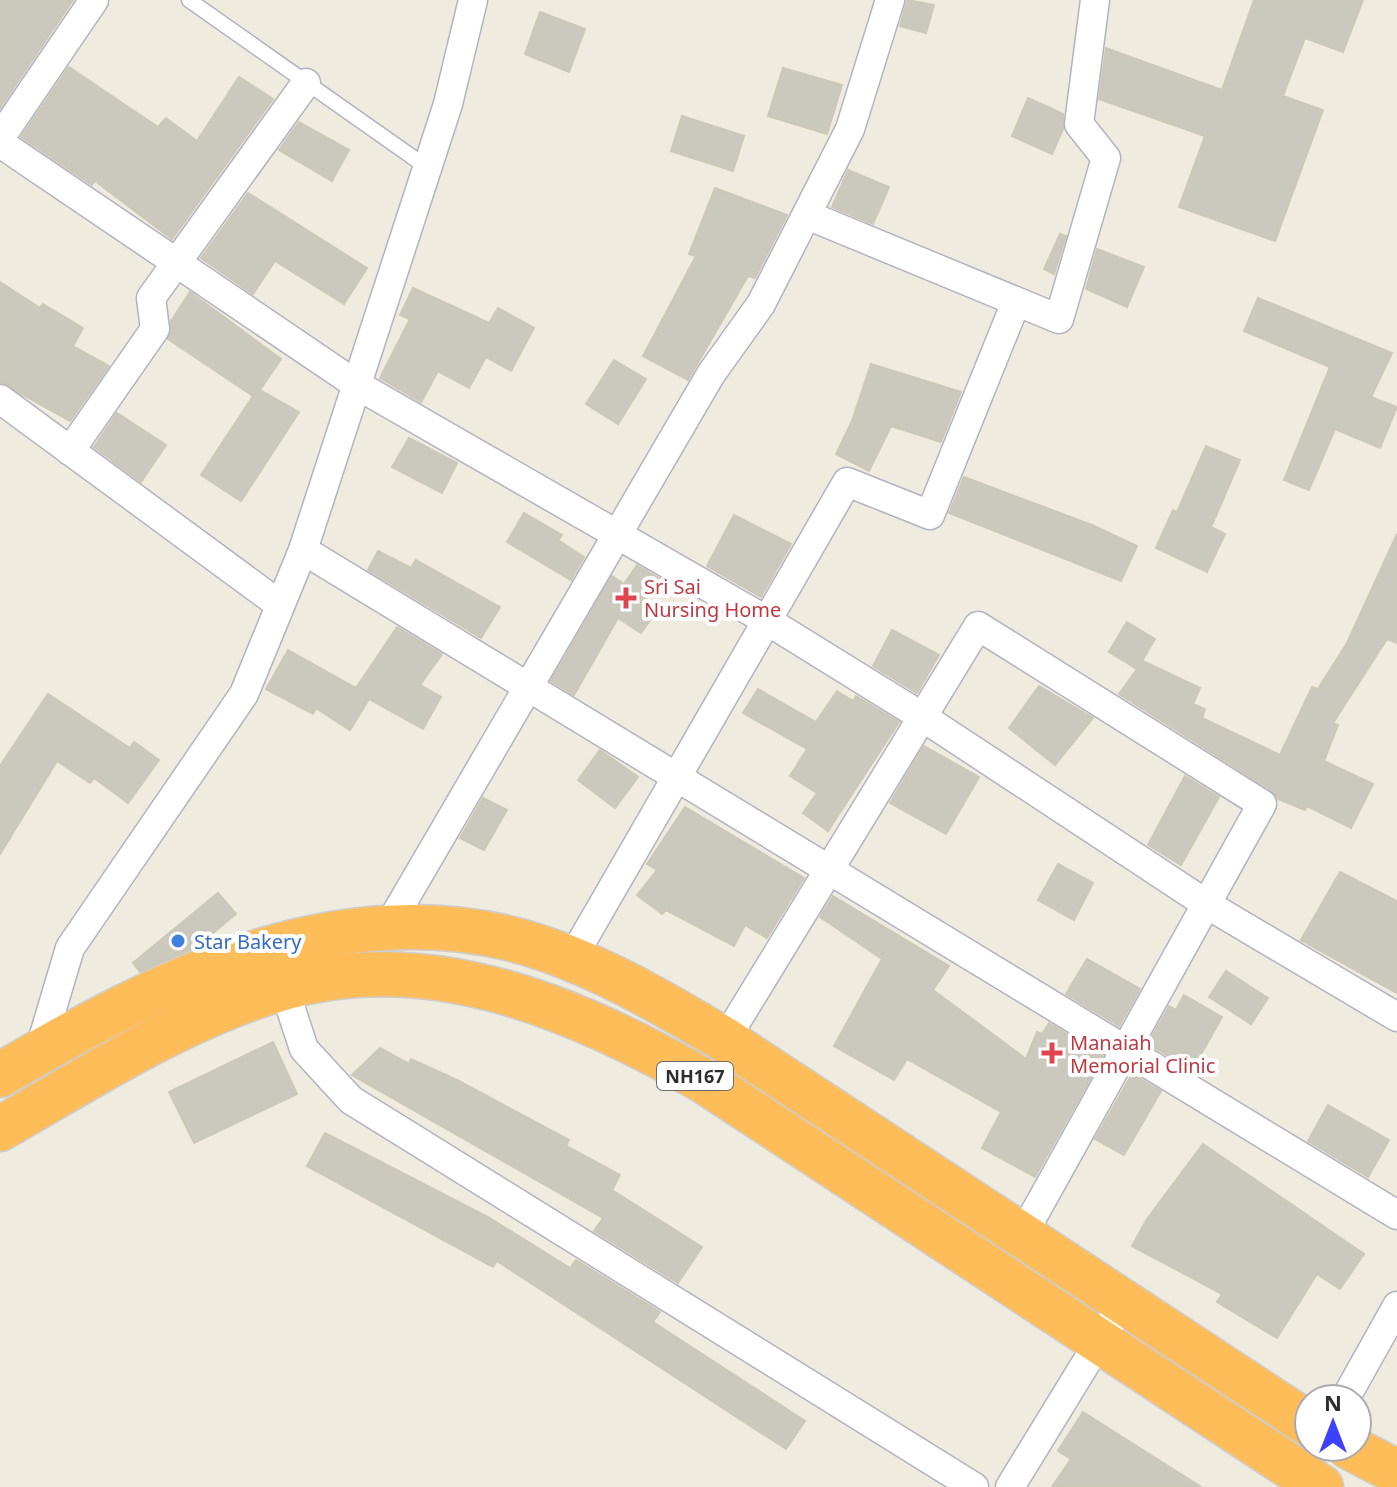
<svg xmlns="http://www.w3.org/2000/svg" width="1397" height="1487" viewBox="0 0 1397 1487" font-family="'Noto Sans',sans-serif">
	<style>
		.building { fill: #cbc8be; stroke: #ccc8b8; stroke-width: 2 }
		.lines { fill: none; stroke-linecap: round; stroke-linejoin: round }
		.lane-casing { stroke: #b2b3c2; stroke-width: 17 }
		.street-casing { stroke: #b2b3c2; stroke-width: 31 }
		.highway-casing { stroke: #cdcdcd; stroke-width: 47 }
		.lane { stroke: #fff; stroke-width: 14 }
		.street { stroke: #fff; stroke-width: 28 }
		.highway { stroke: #ffbd5a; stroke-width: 44 }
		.health-dot { fill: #e0444e; stroke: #fff; stroke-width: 3 }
		.shop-dot { fill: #3f7fe0; stroke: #fff; stroke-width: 3 }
		.labels { text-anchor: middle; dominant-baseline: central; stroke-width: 8; stroke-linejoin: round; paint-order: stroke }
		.shield { fill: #fff; stroke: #6c6c6c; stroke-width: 2 }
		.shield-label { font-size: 18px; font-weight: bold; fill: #2d2d2d }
		.health-label { font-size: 20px; fill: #be3a42; stroke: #fff; text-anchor: start }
		.shop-label { font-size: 20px; fill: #366cbe; stroke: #fff; text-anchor: start }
	</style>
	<rect width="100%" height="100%" fill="#f0ebdf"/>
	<!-- building -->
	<g class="building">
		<polygon points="0,0 73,0 0,108"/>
		<polygon points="907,0 934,5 926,33 900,26"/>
		<polygon points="1254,0 1363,0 1343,52 1305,38 1283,96 1323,110 1275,241 1179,207 1205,136 1099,99 1106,48 1222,90"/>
		<polygon points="540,12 585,29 569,72 525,54"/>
		<polygon points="69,67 158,127 166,118 197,141 239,77 273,99 172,239 95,181 92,185 21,137"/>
		<polygon points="783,68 842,85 827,134 768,116"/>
		<polygon points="1028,98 1063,114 1063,129 1052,154 1012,136"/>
		<polygon points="682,116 744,136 733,171 671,151"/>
		<polygon points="299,122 349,150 332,181 279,150"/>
		<polygon points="848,170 889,187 873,224 832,207"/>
		<polygon points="715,188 787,215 755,278 748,276 688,380 643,356 696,256 689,254"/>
		<polygon points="248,193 367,268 344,304 275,261 253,294 201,258"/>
		<polygon points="1060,234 1066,236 1054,274 1044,269"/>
		<polygon points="1097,249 1144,267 1127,307 1086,289"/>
		<polygon points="0,282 40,308 43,304 83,328 73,346 109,366 70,421 0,382"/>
		<polygon points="413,288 489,323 498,308 534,328 511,371 486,357 469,388 438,371 421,402 380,378 410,319 400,315"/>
		<polygon points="190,292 281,359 260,390 299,412 241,501 201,475 253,396 168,339 171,321"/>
		<polygon points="1258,298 1392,353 1371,397 1397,407 1380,448 1335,429 1309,490 1284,480 1330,367 1244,331"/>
		<polygon points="614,360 646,379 618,424 586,404"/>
		<polygon points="871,364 961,392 941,442 891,426 869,471 836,454 852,421"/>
		<polygon points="117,413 166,445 141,482 94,447"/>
		<polygon points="409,438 457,463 442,493 392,467"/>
		<polygon points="1206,446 1240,460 1211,527 1225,534 1207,572 1156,548 1173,510 1177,512"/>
		<polygon points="964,477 1092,525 1137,546 1121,581 949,513"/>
		<polygon points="524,513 562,535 558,540 584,557 571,580 507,542"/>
		<polygon points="734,515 791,544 761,597 707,566"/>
		<polygon points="1397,534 1397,643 1387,639 1333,723 1338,725 1324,761 1373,784 1351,828 1307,806 1305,810 1278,799 1271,790 1119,694 1143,661 1200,688 1193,704 1205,709 1202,718 1280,755 1312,687 1318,689 1347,643"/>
		<polygon points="378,551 411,568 416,560 500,607 481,638 368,570"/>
		<polygon points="637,565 660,579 643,602 656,612 641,633 618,618 574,695 551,681 612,576 624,584"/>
		<polygon points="1127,622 1155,639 1137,669 1109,652"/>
		<polygon points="397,627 442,654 420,685 441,697 423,729 369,699 350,730 316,708 313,714 266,689 288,650 356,688"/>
		<polygon points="892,630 939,655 917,693 873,666"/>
		<polygon points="1039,686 1093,718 1055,765 1009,728"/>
		<polygon points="758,689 816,722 837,691 853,701 856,696 899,722 828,831 803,813 817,793 790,776 807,749 743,713"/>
		<polygon points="48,694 130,748 134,742 159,760 128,803 94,778 90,783 57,761 0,854 0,766"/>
		<polygon points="924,746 979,777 946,834 890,803"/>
		<polygon points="600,750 638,777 615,808 578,780"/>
		<polygon points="1185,776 1219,797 1181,865 1148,845"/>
		<polygon points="483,798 507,810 484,850 460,838"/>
		<polygon points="685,807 804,878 767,938 745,925 734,946 666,910 662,914 637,895 657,870 647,864"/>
		<polygon points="1058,864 1093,883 1074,920 1038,900"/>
		<polygon points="1340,872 1397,901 1397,993 1301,940"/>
		<polygon points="218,893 236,914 195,948 140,972 133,963"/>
		<polygon points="833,896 949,966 933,990 1026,1059 1037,1032 1042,1034 1049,1023 1103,1056 1035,1177 982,1148 1001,1112 907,1059 894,1080 834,1046 882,959 820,917"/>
		<polygon points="1087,959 1140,989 1119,1026 1066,994"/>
		<polygon points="1226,971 1268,998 1251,1024 1209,997"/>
		<polygon points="1184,995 1222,1017 1192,1070 1148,1044 1169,1006 1176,1010"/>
		<polygon points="273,1042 297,1094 194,1143 169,1092"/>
		<polygon points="380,1048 409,1064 411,1059 457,1080 569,1140 566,1146 620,1175 612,1190 702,1247 678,1283 594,1231 603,1218 352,1075"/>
		<polygon points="1132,1074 1161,1091 1124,1155 1095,1139"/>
		<polygon points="1328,1105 1389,1140 1368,1177 1308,1141"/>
		<polygon points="325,1133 488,1217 570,1268 576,1260 660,1312 653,1322 805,1421 786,1449 497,1261 493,1267 307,1166"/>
		<polygon points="1203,1144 1364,1254 1340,1289 1317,1274 1277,1338 1217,1302 1222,1294 1132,1246 1147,1219"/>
		<polygon points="1083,1412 1201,1487 1052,1487 1071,1459 1058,1451"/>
	</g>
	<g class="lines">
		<!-- lane casing -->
		<g class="lane-casing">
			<polyline id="lane" points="189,0 428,168"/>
		</g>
		<!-- street casing -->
		<g class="street-casing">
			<g id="street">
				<polyline points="0,138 94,0"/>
				<polyline points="0,143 357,385 766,620 921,716 1208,905 1397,1017"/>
				<polyline points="807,215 1059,319 1106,158 1079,124 1095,0"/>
				<polyline points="0,399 280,605"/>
				<polyline points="70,451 155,329 151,298 306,83"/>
				<polyline points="303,550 1397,1215"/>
				<polyline points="388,927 711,374 761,304 850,129 890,0"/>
				<polyline points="571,960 847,482 930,515 1016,302"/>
				<polyline points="284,988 304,1049 351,1100 974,1487"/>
				<polyline points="725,1040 978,626 1262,804 1023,1234"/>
				<polyline points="39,1052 70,948 244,694 303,550 448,104 473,0"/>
				<polyline points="1345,1399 1397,1306"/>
				<polyline points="1010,1487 1124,1301"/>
			</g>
		</g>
		<!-- highway casing -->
		<g class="highway-casing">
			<g id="highway">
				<path d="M0 1075C153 985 329 893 512 939 589 959 658 1000 725 1040L1309 1424"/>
				<path d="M0 1129C90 1077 183 1017 283 988 429 945 579 1009 704 1081L1321 1487"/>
				<polyline points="1349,1447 1397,1472"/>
			</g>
		</g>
		<!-- lane -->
		<use href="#lane" class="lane"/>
		<!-- street -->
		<use href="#street" class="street"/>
		<!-- highway -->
		<use href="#highway" class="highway"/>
	</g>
	<!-- markers -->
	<g class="health-dot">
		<path d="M622 586h8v8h8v8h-8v8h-8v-8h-8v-8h8z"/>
		<path d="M1048 1041h8v8h8v8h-8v8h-8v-8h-8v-8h8z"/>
	</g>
	<circle class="shop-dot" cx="178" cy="941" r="8"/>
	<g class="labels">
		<!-- shield labels -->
		<rect class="shield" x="657" y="1062" width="76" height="28" rx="6"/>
		<g class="shield-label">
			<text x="695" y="1076">NH167</text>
		</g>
		<!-- health labels -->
		<g class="health-label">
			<text x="644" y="586">Sri Sai<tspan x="644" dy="23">Nursing Home</tspan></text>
			<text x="1070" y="1042">Manaiah<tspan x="1070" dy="23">Memorial Clinic</tspan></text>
		</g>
		<!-- shop labels -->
		<g class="shop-label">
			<text x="194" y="941">Star Bakery</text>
		</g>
	</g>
	<!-- north arrow -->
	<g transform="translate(1333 1423)"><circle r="38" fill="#ffffff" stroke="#ababab" stroke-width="2"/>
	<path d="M0-6L14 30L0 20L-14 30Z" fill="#3c40ff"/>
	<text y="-12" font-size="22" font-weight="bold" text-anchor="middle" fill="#2d2d2d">N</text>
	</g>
</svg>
